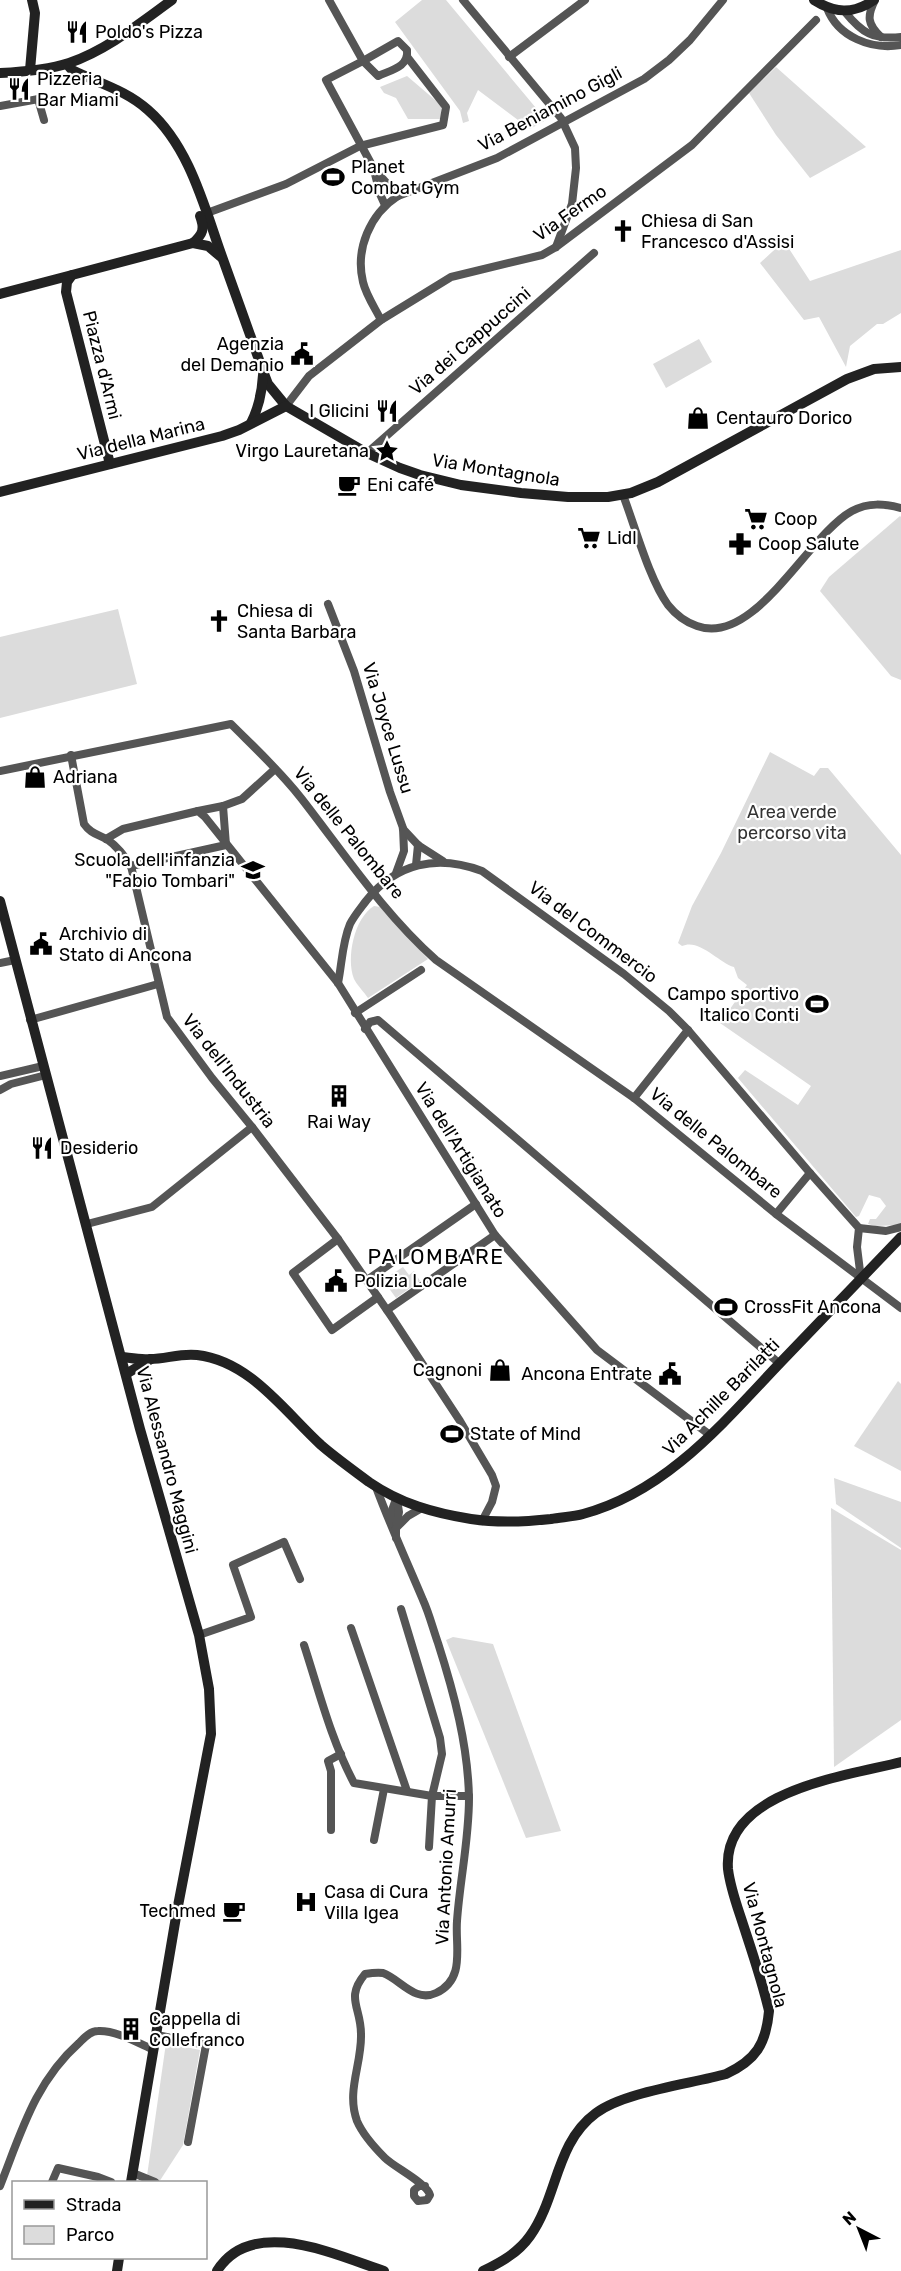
<svg xmlns="http://www.w3.org/2000/svg" width="901" height="2271" viewBox="0 0 901 2271" font-family="Rubik,sans-serif">
	<style>
		.green { fill: #dcdcdc }
		.lines { fill: none; stroke-linecap: round; stroke-linejoin: round }
		.street { stroke: #555; stroke-width: 8 }
		.secondary { stroke: #222; stroke-width: 10 }
		.labels { text-anchor: middle; dominant-baseline: central; stroke-width: 4.5; stroke-linejoin: round; paint-order: stroke }
		.poi-label { font-size: 18px; fill: #000; stroke: #fff; text-anchor: start }
		.street-label { font-size: 18px; fill: #000; stroke: #fff }
		.park-label { font-size: 18px; fill: #333; stroke: #fff }
		.quarter-label { font-size: 21px; letter-spacing: 1.5px; fill: #000; stroke: #fff }
	</style>
	<rect width="100%" height="100%" fill="#fff"/>
	<!-- green -->
	<g class="green">
		<polygon points="422,0 446,0 546,120 530,129 478,90 467,113 469,121 463,123 460,111 395,22"/>
		<polygon points="776,67 866,147 810,178 776,135 749,93"/>
		<polygon points="407,76 441,105 441,119 408,119 396,98 384,93 380,87"/>
		<polygon points="784,241 810,281 901,250 901,313 883,324 877,324 850,346 846,367 819,317 804,320 760,263"/>
		<polygon points="699,339 712,362 666,388 653,364"/>
		<polygon points="900,516 901,517 901,680 891,676 820,591 829,577"/>
		<polygon points="118,609 137,684 0,718 0,637"/>
		<path d="M770 752 814 776 820 768H828L901 855V1225L875 1226 868 1224 870 1219H876L886 1206 880 1198 869 1195 859 1216 856 1217 738 1078 745 1070 798 1105 811 1086 720 1023 747 985 738 978 734 967C718 962 699 938 682 946L678 943 692 906 721 853Z"/>
		<path d="M374 906 380 907 428 959 368 998C364 992 357 985 354 979 346 958 354 918 374 906Z"/>
		<polygon points="403,1267 409,1275 414,1271 420,1281 396,1298 383,1280"/>
		<polygon points="898,1381 901,1384 901,1471 854,1446"/>
		<polygon points="834,1478 901,1502 901,1548 836,1504"/>
		<polygon points="831,1508 901,1550 901,1720 834,1767"/>
		<polygon points="453,1637 493,1644 561,1831 526,1838 446,1640"/>
		<polygon points="166,2043 200,2050 183,2145 159,2182 147,2176"/>
	</g>
	<g class="lines">
		<!-- street -->
		<g class="street">
			<polyline points="329,0 363,61 326,80 374,169 398,196"/>
			<polyline points="463,0 561,118 575,148 576,168 572,204 556,247"/>
			<path d="M875 0C867 16 867 24 881 37"/>
			<path d="M827 8C838 37 871 50 901 45"/>
			<path d="M845 12C862 33 873 40 901 37"/>
			<path d="M398 41 407 50C409 67 391 70 378 76L363 61Z"/>
			<polyline points="509,57 585,0"/>
			<polyline points="38,99 44,120"/>
			<polyline points="0,106 44,98"/>
			<polyline points="374,170 380,194 385,205"/>
			<polyline points="207,213 286,184 360,146 443,125 446,107 408,58"/>
			<path d="M381 320C375 308 366 295 363 282 355 249 370 214 398 196L497 158 644 79 669 60 690 40 723 0"/>
			<polyline points="286,406 309,376 381,320 451,277 542,255 556,247 692,145 816,20"/>
			<polyline points="367,453 594,253"/>
			<path d="M623 495C635 526 649 579 668 605 676 615 685 622 697 626 755 647 808 535 852 511 869 502 884 504 901 508"/>
			<polyline points="328,604 354,671 390,792 403,828 404,851 396,873"/>
			<path d="M71 755 84 824C91 834 98 834 108 840 118 847 124 856 131 866L167 1017 212 1078 252 1127 338 1239 391 1316 460 1421 492 1475 496 1486 492 1502 482 1521"/>
			<path d="M0 771 231 724C255 748 280 771 301 798 344 853 383 913 436 960L634 1098 776 1214 901 1308"/>
			<polyline points="198,811 223,806"/>
			<polyline points="403,829 418,845 443,861"/>
			<polyline points="106,839 123,829 198,811 205,817 338,983 495,1235 597,1350 710,1435"/>
			<polyline points="416,865 418,845"/>
			<polyline points="131,866 226,845 223,806 242,799 275,769"/>
			<polyline points="0,963 15,960"/>
			<path d="M338 983C342 964 342 943 350 924 354 916 360 909 366 901 396 863 437 854 482 871L624 974 669 1011 688 1030 810 1173 859 1228 857 1247 861 1279"/>
			<polyline points="355,1013 421,970"/>
			<polyline points="30,1020 158,984"/>
			<polyline points="365,1029 370,1022 378,1020 780,1364"/>
			<polyline points="0,1076 43,1066"/>
			<polyline points="0,1090 11,1084 46,1075"/>
			<polyline points="634,1098 688,1030"/>
			<polyline points="776,1214 810,1173"/>
			<polyline points="87,1224 152,1207 252,1127"/>
			<polyline points="859,1228 886,1231 901,1227"/>
			<polyline points="338,1239 293,1273 332,1330 378,1297"/>
			<polyline points="367,1280 476,1204"/>
			<polyline points="387,1310 495,1235"/>
			<path d="M376 1487C390 1525 407 1562 423 1600 429 1613 433 1629 438 1643 454 1693 468 1745 469 1798 469 1840 460 1879 457 1921 455 1947 466 1979 436 1993 415 2003 400 1979 383 1973 377 1972 371 1973 365 1974 345 1998 361 2007 361 2034 362 2064 346 2091 357 2121 363 2135 374 2147 385 2158 394 2167 428 2184 430 2195L427 2200 418 2201 414 2196V2190L419 2186H425"/>
			<polyline points="392,1524 392,1510 396,1499"/>
			<polyline points="396,1528 399,1512 397,1499"/>
			<polyline points="396,1538 396,1528 408,1516 420,1509"/>
			<polyline points="401,1609 440,1738 442,1754 432,1796 429,1847"/>
			<polyline points="351,1628 407,1791"/>
			<polyline points="199,1635 251,1617 233,1565 284,1542 300,1579"/>
			<path d="M304 1645C319 1691 331 1740 354 1783L432 1796H469"/>
			<polyline points="331,1830 331,1771 328,1761 341,1754"/>
			<polyline points="374,1840 384,1789"/>
			<polyline points="157,2035 206,2045 188,2142"/>
			<polyline points="133,2173 155,2182"/>
			<polyline points="52,2182 58,2168 98,2177 111,2182"/>
			<path d="M0 2186C21 2133 35 2082 79 2043 84 2038 90 2031 98 2031 116 2030 138 2043 154 2050"/>
		</g>
		<!-- secondary -->
		<g class="secondary">
			<path d="M814 0C834 13 853 15 874 0"/>
			<path d="M67 64 72 70C98 83 126 90 148 110 188 145 203 202 220 251 234 291 249 331 263 371L268 384 286 406 367 453 400 468 420 475 461 485 521 493 568 497H608L631 493 658 482 847 379 874 369 901 367"/>
			<polyline points="30,70 35,13 32,0"/>
			<path d="M0 73C22 72 48 70 69 63 107 50 140 23 172 0"/>
			<path d="M193 243C203 234 205 229 200 216"/>
			<polyline points="0,294 72,275"/>
			<path d="M251 423C259 407 262 393 263 375"/>
			<polyline points="110,464 66,292 67,282 72,275 193,243 208,246 221,257"/>
			<polyline points="0,492 222,436 239,430 286,406"/>
			<polyline points="0,901 140,1429 199,1635 209,1689 211,1734 177,1911 131,2182"/>
			<path d="M122 1357C131 1358 141 1360 150 1359 166 1359 180 1353 197 1355 250 1361 284 1411 321 1445 336 1458 353 1470 369 1482 401 1504 434 1513 471 1519 497 1523 524 1522 551 1519 561 1517 573 1517 583 1514 666 1492 723 1423 780 1363 820 1321 861 1279 901 1237"/>
			<polyline points="126,1374 151,1359"/>
			<polyline points="117,2271 119,2258"/>
			<path d="M217 2271C252 2215 336 2255 384 2271"/>
			<path d="M483 2271C501 2262 518 2253 530 2236 558 2197 555 2143 596 2113 624 2092 690 2084 726 2074 756 2060 766 2044 769 2011 762 1980 751 1949 741 1918 736 1903 730 1886 728 1869 722 1791 846 1776 901 1762"/>
		</g>
	</g>
	<!-- icons -->
	<defs>
		<g id="restaurant-bare" transform="scale(1.8)"><path d="M-5-6h1v4h1v-4h1v4h1v-4h1v5L-1.5 .5V6h-2V.5L-5-1ZM5-6V6H3V1.5H1.5Q1.5-4 5-6Z" fill="#000" stroke="#fff" stroke-width="2.5" paint-order="stroke"/></g>
		<g id="stadium-bare" transform="scale(1.8)"><path d="M0-5a6.5 5 0 1 0 0 10a6.5 5 0 1 0 0-10ZM-3.5-1.8h7v3.6h-7Z" fill="#000" stroke="#fff" stroke-width="2.5" paint-order="stroke"/></g>
		<g id="church-bare" transform="scale(1.8)"><path d="M-1.2-6h2.4v3.5h3.3v2.4h-3.3V6h-2.4V-.1h-3.3v-2.4h3.3Z" fill="#000" stroke="#fff" stroke-width="2.5" paint-order="stroke"/></g>
		<g id="civic-bare" transform="scale(1.8)"><path d="M-.6-6.5H3V-4.5H.6V-3L4-1V1h2V6H-6V1h2V-1L-.6-3ZM-1.2 2.5V6h2.4V2.5Z" fill="#000" stroke="#fff" stroke-width="2.5" paint-order="stroke"/></g>
		<g id="shop-bare" transform="scale(1.8)"><path d="M-5-2.5h2.3a2.7 3.5 0 0 1 5.4 0H5L5.5 6h-11ZM-1.5-2.5h3a1.5 2.3 0 0 0-3 0Z" fill="#000" stroke="#fff" stroke-width="2.5" paint-order="stroke"/></g>
		<g id="sight-bare" transform="scale(1.8)"><path d="M0-6L1.8-2.2L6-1.7L2.9 1.2L3.7 5.4L0 3.3L-3.7 5.4L-2.9 1.2L-6-1.7L-1.8-2.2Z" fill="#000" stroke="#fff" stroke-width="2.5" paint-order="stroke"/></g>
		<g id="cafe-bare" transform="scale(1.8)"><path d="M-5.5-4.5H6V0H3Q3 3.5 0 3.5H-2.5Q-5.5 3.5-5.5 0ZM3-3.2v2h1.7v-2ZM-6 4.5H4V6H-6Z" fill="#000" stroke="#fff" stroke-width="2.5" paint-order="stroke"/></g>
		<g id="supermarket-bare" transform="scale(1.8)"><path d="M-6-5.5h2.5l.6 2H6L4.5 2H-2.5L-4.4-4H-6ZM-1.5 3.2a1.3 1.3 0 1 0 .1 0ZM3 3.2a1.3 1.3 0 1 0 .1 0Z" fill="#000" stroke="#fff" stroke-width="2.5" paint-order="stroke"/></g>
		<g id="pharmacy-bare" transform="scale(1.8)"><path d="M-2-6h4v4h4v4h-4v4h-4v-4h-4v-4h4Z" fill="#000" stroke="#fff" stroke-width="2.5" paint-order="stroke"/></g>
		<g id="school-bare" transform="scale(1.8)"><path d="M0-5L7-2L0 1L-7-2ZM-4 1L0 2.5L4 1V4Q0 6-4 4Z" fill="#000" stroke="#fff" stroke-width="2.5" paint-order="stroke"/></g>
		<g id="building-bare" transform="scale(1.8)"><path d="M-4-6H4V6H1V3H-1V6H-4ZM-2.5-4.3h1.7v1.8h-1.7ZM.8-4.3h1.7v1.8H.8ZM-2.5-1h1.7V.8h-1.7ZM.8-1h1.7V.8H.8Z" fill="#000" stroke="#fff" stroke-width="2.5" paint-order="stroke"/></g>
		<g id="hospital-bare" transform="scale(1.8)"><path d="M-5-5h3v3.5h4V-5h3V5h-3V1.5h-4V5h-3Z" fill="#000" stroke="#fff" stroke-width="2.5" paint-order="stroke"/></g>
	</defs>
	<g fill-rule="evenodd">
		<use href="#restaurant-bare" x="77" y="32"/>
		<use href="#restaurant-bare" x="19" y="89"/>
		<use href="#stadium-bare" x="333" y="177"/>
		<use href="#church-bare" x="623" y="231"/>
		<use href="#civic-bare" x="302" y="354"/>
		<use href="#restaurant-bare" x="387" y="411"/>
		<use href="#shop-bare" x="698" y="418"/>
		<use href="#sight-bare" x="387" y="451"/>
		<use href="#cafe-bare" x="349" y="485"/>
		<use href="#supermarket-bare" x="756" y="519"/>
		<use href="#supermarket-bare" x="589" y="538"/>
		<use href="#pharmacy-bare" x="740" y="544"/>
		<use href="#church-bare" x="219" y="621"/>
		<use href="#shop-bare" x="35" y="777"/>
		<use href="#school-bare" x="253" y="870"/>
		<use href="#civic-bare" x="41" y="944"/>
		<use href="#stadium-bare" x="817" y="1004"/>
		<use href="#building-bare" x="339" y="1096"/>
		<use href="#restaurant-bare" x="42" y="1148"/>
		<use href="#civic-bare" x="336" y="1281"/>
		<use href="#stadium-bare" x="726" y="1307"/>
		<use href="#shop-bare" x="500" y="1370"/>
		<use href="#civic-bare" x="670" y="1374"/>
		<use href="#stadium-bare" x="452" y="1434"/>
		<use href="#hospital-bare" x="306" y="1902"/>
		<use href="#cafe-bare" x="234" y="1911"/>
		<use href="#building-bare" x="131" y="2029"/>
	</g>
	<g class="labels">
		<!-- poi labels -->
		<g class="poi-label">
			<text x="95" y="32">Poldo's Pizza</text>
			<text x="37" y="79">Pizzeria<tspan x="37" dy="21">Bar Miami</tspan></text>
			<text x="351" y="167">Planet<tspan x="351" dy="21">Combat Gym</tspan></text>
			<text x="641" y="221">Chiesa di San<tspan x="641" dy="21">Francesco d'Assisi</tspan></text>
			<text x="284" y="344" text-anchor="end">Agenzia<tspan x="284" dy="21">del Demanio</tspan></text>
			<text x="369" y="411" text-anchor="end">I Glicini</text>
			<text x="716" y="418">Centauro Dorico</text>
			<text x="369" y="451" text-anchor="end">Virgo Lauretana</text>
			<text x="367" y="485">Eni café</text>
			<text x="774" y="519">Coop</text>
			<text x="607" y="538">Lidl</text>
			<text x="758" y="544">Coop Salute</text>
			<text x="237" y="611">Chiesa di<tspan x="237" dy="21">Santa Barbara</tspan></text>
			<text x="53" y="777">Adriana</text>
			<text x="235" y="860" text-anchor="end">Scuola dell'infanzia<tspan x="235" dy="21">"Fabio Tombari"</tspan></text>
			<text x="59" y="934">Archivio di<tspan x="59" dy="21">Stato di Ancona</tspan></text>
			<text x="799" y="994" text-anchor="end">Campo sportivo<tspan x="799" dy="21">Italico Conti</tspan></text>
			<text x="339" y="1122" text-anchor="middle">Rai Way</text>
			<text x="60" y="1148">Desiderio</text>
			<text x="354" y="1281">Polizia Locale</text>
			<text x="744" y="1307">CrossFit Ancona</text>
			<text x="482" y="1370" text-anchor="end">Cagnoni</text>
			<text x="652" y="1374" text-anchor="end">Ancona Entrate</text>
			<text x="470" y="1434">State of Mind</text>
			<text x="324" y="1892">Casa di Cura<tspan x="324" dy="21">Villa Igea</tspan></text>
			<text x="216" y="1911" text-anchor="end">Techmed</text>
			<text x="149" y="2019">Cappella di<tspan x="149" dy="21">Collefranco</tspan></text>
		</g>
		<!-- street labels -->
		<g class="street-label">
			<text transform="translate(550 109) rotate(-28)">Via Beniamino Gigli</text>
			<text transform="translate(570 213) rotate(-35)">Via Fermo</text>
			<text transform="translate(470 341) rotate(-41)">Via dei Cappuccini</text>
			<text transform="translate(102 365) rotate(76)">Piazza d'Armi</text>
			<text transform="translate(141 439) rotate(-14)">Via della Marina</text>
			<text transform="translate(496 470) rotate(9)">Via Montagnola</text>
			<text transform="translate(388 728) rotate(73)">Via Joyce Lussu</text>
			<text transform="translate(349 833) rotate(51)">Via delle Palombare</text>
			<text transform="translate(593 932) rotate(37)">Via del Commercio</text>
			<text transform="translate(229 1071) rotate(52)">Via dell'Industria</text>
			<text transform="translate(716 1143) rotate(39)">Via delle Palombare</text>
			<text transform="translate(461 1150) rotate(58)">Via dell'Artigianato</text>
			<text transform="translate(721 1397) rotate(-45)">Via Achille Barilatti</text>
			<text transform="translate(167 1460) rotate(75)">Via Alessandro Maggini</text>
			<text transform="translate(446 1867) rotate(-87)">Via Antonio Amurri</text>
			<text transform="translate(765 1945) rotate(75)">Via Montagnola</text>
		</g>
		<!-- park labels -->
		<g class="park-label">
			<text x="792" y="812">Area verde<tspan x="792" dy="21">percorso vita</tspan></text>
		</g>
		<!-- quarter labels -->
		<g class="quarter-label">
			<text x="436" y="1256">PALOMBARE</text>
		</g>
	</g>
	<!-- legend -->
	<rect x="12" y="2181" width="195" height="78" fill="#ffffff" stroke="#999999" stroke-width="1.5"/>
	<rect x="24" y="2200" width="30" height="9" fill="#222222" stroke="#999999" stroke-width="1.5"/>
	<text x="66" y="2211" font-size="18" fill="#000000">Strada</text>
	<rect x="24" y="2226" width="30" height="18" fill="#dcdcdc" stroke="#999999" stroke-width="1.5"/>
	<text x="66" y="2241" font-size="18" fill="#000000">Parco</text>
	<!-- north arrow -->
	<g transform="translate(859 2229) rotate(318)" stroke="#ffffff" stroke-width="4.5" paint-order="stroke">
	<path d="M0-4.5L10 22L0 15L-10 22Z" fill="#000000"/>
	<text y="-9" font-size="16" font-weight="bold" text-anchor="middle" fill="#000000">N</text>
	</g>
</svg>
